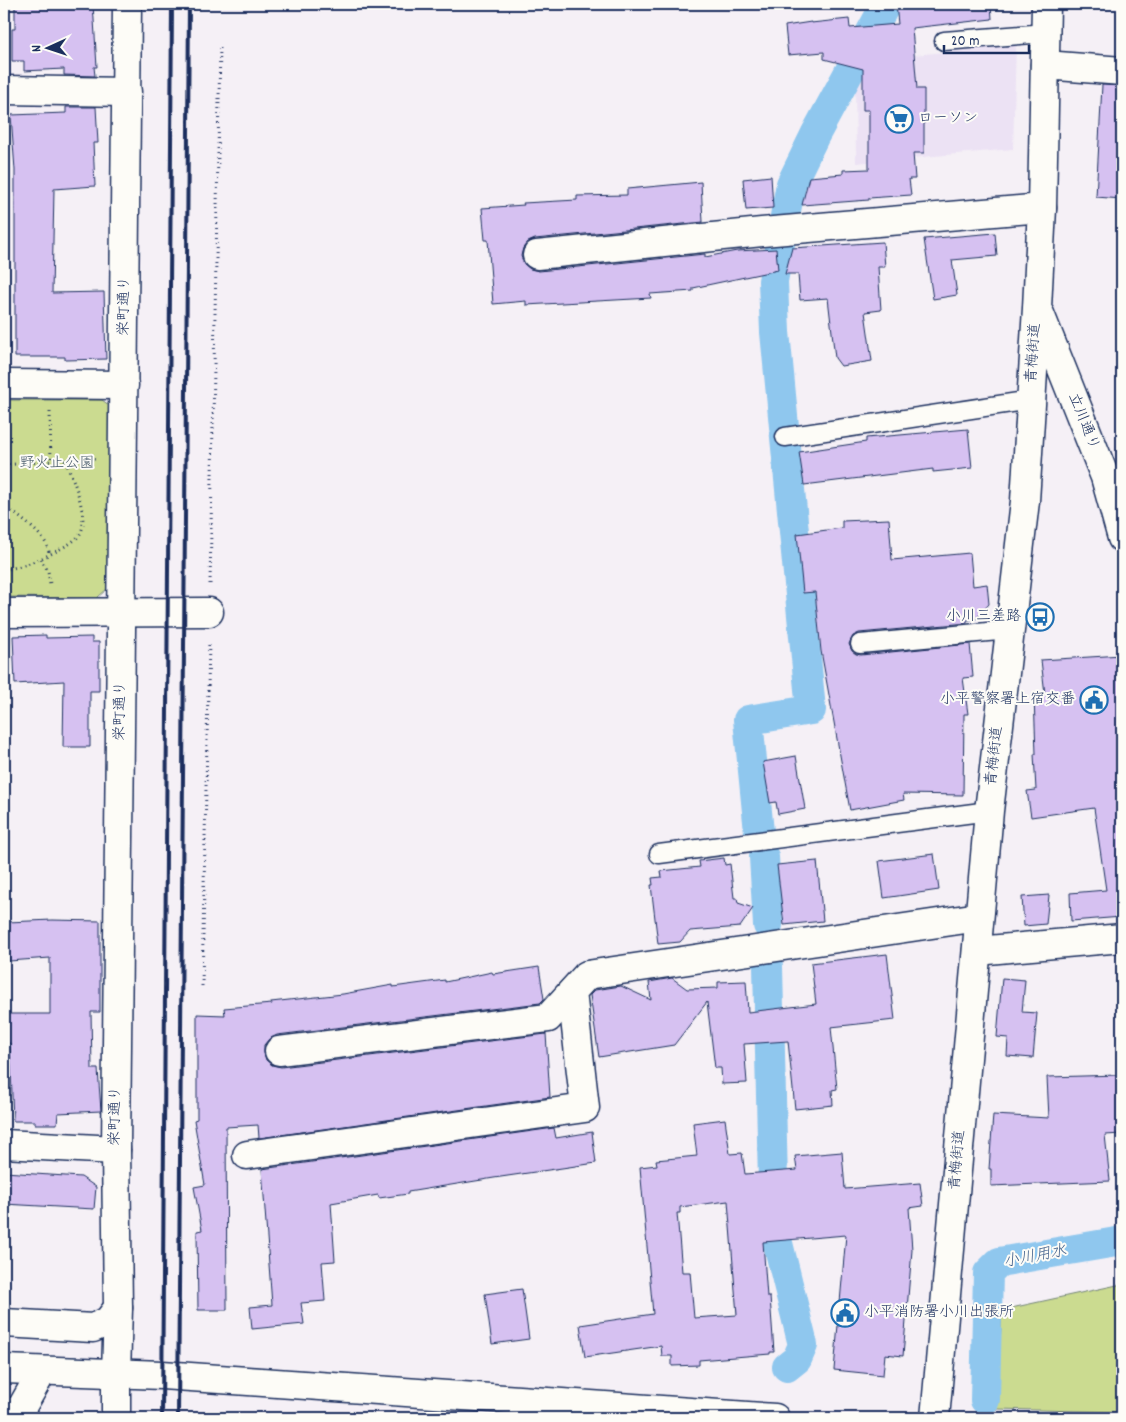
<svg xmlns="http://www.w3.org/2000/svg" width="1126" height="1422" viewBox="0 0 1126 1422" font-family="Dekko,'Klee One',sans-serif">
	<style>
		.built { fill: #ece2f4 }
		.green { fill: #cbdb90; stroke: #738577 }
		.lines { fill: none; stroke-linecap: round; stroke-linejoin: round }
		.canal { stroke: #8fc7ee; stroke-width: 30 }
		.building { fill: #d6c1f1; stroke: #1b2f5e; fill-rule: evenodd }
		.service-casing { stroke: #1b2f5e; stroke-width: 21 }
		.minor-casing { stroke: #1b2f5e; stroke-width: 31 }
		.tertiary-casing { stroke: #1b2f5e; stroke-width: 31 }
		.primary-casing { stroke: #1b2f5e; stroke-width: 31 }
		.path { stroke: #1b2f5e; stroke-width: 3; stroke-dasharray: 1 4; stroke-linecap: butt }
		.service { stroke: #fdfcf7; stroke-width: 18 }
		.minor { stroke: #fdfcf7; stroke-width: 28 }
		.tertiary { stroke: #fdfcf7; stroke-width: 28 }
		.primary { stroke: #fdfcf7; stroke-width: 28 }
		.rail { stroke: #1b2f5e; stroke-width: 4 }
		.labels { text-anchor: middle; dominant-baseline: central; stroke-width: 4; stroke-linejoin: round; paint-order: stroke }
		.poi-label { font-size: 15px; fill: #1b2f5e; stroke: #fdfcf7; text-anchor: start }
		.street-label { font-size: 15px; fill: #1b2f5e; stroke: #fdfcf7 }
		.park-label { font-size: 15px; fill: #475a6a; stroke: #fdfcf7 }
		.water-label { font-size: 16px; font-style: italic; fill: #3e5d89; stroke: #fdfcf7 }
	</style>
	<rect width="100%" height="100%" fill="#f5f0f6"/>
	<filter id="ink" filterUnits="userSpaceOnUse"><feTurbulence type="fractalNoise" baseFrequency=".02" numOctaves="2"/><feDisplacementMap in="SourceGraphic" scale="10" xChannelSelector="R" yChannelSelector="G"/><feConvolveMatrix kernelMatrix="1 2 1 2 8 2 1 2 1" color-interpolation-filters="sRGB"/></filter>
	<g filter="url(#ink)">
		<!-- built -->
		<polygon class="built" points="1016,45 1013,149 856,163 855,79 864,60"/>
		<!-- green -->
		<g class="green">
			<polygon points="4,400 102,400 113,408 108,588 97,598 4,597"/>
			<polygon points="1122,1284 1122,1412 996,1409 1002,1310"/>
		</g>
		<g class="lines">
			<!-- canal -->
			<g class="canal">
				<polyline points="759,832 748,720 811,710 775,332 773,281 791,184 815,135 886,4"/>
				<polyline points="764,857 768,925"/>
				<polyline points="768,966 774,1227 803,1345 797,1359 787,1367"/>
				<polyline points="985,1400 988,1273 999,1262 1122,1241"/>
			</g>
		</g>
		<!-- building -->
		<g class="building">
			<polygon points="15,4 93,4 97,67 94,67 95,76 64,75 64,69 24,71 24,61 12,61 12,29 15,29"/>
			<polygon points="896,4 991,4 992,19 912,28 917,89 924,89 924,153 913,153 915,179 909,179 911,195 869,198 869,200 802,205 809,177 843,174 843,170 869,169 869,110 863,110 863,69 824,59 824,52 788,55 785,26 811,22 811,23 849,19 850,28 898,24"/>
			<polygon points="1102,85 1122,86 1122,199 1096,197"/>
			<polygon points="66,107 96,107 98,143 93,143 95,186 54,189 52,293 104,292 106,359 65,360 65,357 15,357 15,170 11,115 66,113"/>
			<polygon points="771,176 773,208 746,210 743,179"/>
			<polygon points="701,182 703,222 535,239 528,242 523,248 521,256 524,264 530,269 539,271 705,254 705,257 737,251 776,249 778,270 693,288 693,291 650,294 651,298 526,305 526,301 493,304 488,240 485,240 482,208 524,205 523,203 577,200 577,196 627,195 627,189"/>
			<polygon points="995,233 997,256 952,260 957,295 933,299 924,239"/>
			<polygon points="883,242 885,267 878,267 881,310 865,312 872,361 841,366 835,358 828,298 800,300 798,274 785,274 792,248"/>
			<polygon points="968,429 972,468 933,472 933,469 804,485 799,452 866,442 866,438"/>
			<polygon points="889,519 892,560 970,553 973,586 987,584 989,604 976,619 967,620 967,623 859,633 853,636 849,644 852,651 856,654 861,655 970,644 973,677 963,678 968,714 964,714 963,795 903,794 904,800 850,810 821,651 815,592 803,593 797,534 842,528 842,521"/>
			<polygon points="46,635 46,638 92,637 92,642 99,642 99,691 90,691 90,747 63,747 64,681 15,684 13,636"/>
			<polygon points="1122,655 1122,917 1071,921 1070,893 1106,890 1094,808 1031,817 1027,791 1036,790 1034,754 1036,754 1034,695 1045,694 1041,660"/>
			<polygon points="796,756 805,809 778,814 776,802 770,803 763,762"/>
			<polygon points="934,854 939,890 884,898 879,861"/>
			<polygon points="724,858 725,865 730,864 734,898 737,898 738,903 753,908 740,927 690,931 680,942 658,944 651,885 653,885 652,878 662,877 661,871 700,867 699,861"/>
			<polygon points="817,861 823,921 784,925 777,865"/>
			<polygon points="1049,895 1046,924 1024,926 1022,897"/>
			<polygon points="52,920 100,921 100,1012 91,1012 92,1069 98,1069 101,1111 58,1113 57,1124 35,1124 35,1121 13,1121 10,1043 4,1043 4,1014 50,1014 50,958 9,961 8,922"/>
			<polygon points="887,954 895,1020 831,1027 837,1089 832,1090 833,1105 795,1109 788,1041 744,1044 747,1083 722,1084 721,1068 715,1068 707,1002 674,1045 599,1057 590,995 595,990 621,986 651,1000 649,982 672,978 687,989 718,988 718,982 746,981 748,1012 816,1004 811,963"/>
			<polygon points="539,967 544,999 540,1003 277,1035 269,1039 264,1045 264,1053 266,1060 272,1065 281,1067 546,1034 550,1097 259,1138 258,1125 226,1127 227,1310 198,1310 197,1231 202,1230 194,1187 205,1185 194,1120 197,1119 197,1014 225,1015 224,1008 272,1004 271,1002 343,994 393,985 393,987 445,980 445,982 492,972 493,974"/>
			<polygon points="1002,978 1025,980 1022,1012 1037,1013 1033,1058 1007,1056 1008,1038 997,1037"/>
			<polygon points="1120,1075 1122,1134 1105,1135 1110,1181 991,1186 991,1169 989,1169 993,1115 1049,1118 1047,1077"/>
			<path d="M725 1119 730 1154 742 1153 745 1174 797 1170 795 1156 842 1152 845 1189 920 1183 923 1206 909 1208 912 1250 903 1356 885 1354 883 1375 834 1370 846 1235 763 1242 767 1297H770L774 1352H770V1354L699 1360V1365L672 1366V1356H662L661 1346 585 1357 580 1325 653 1314 640 1167 657 1165 656 1160 697 1156 693 1123ZM728 1201 737 1315 694 1318 690 1272H682L677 1213H680V1207Z"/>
			<polygon points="554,1128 556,1138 592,1132 596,1163 494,1178 408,1192 408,1194 379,1198 378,1195 331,1203 335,1261 322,1262 325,1301 301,1303 304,1324 252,1329 250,1307 272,1305 262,1169"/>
			<polygon points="4,1172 81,1177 96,1187 94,1209 4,1204"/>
			<polygon points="522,1289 529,1339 492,1344 485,1294"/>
		</g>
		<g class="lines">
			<!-- service casing -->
			<g class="service-casing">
				<g id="service">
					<polyline points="944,41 1046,33"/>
					<polyline points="785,437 1031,400"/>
					<polyline points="860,644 1009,630"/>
					<polyline points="659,854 989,811"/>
				</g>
			</g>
			<!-- minor casing -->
			<g class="minor-casing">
				<g id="minor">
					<polyline points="1045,65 1122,71"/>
					<polyline points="4,90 127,92"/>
					<polyline points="537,255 762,232 1042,208"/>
					<polyline points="4,384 124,385"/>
					<polyline points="4,613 209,612"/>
					<polyline points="977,951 1122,938"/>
					<polyline points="279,1051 548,1018 587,975 979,917"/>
					<polyline points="4,1144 116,1150"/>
					<polyline points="247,1155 585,1108 572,992"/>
					<polyline points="4,1323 93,1328 108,1321 118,1308"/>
					<polyline points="4,1412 19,1412 42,1372"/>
					<polyline points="116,1418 116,1373 118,1308 116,1150 127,4"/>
				</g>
			</g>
			<!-- tertiary casing -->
			<g class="tertiary-casing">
				<polyline id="tertiary" points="4,1369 162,1375 775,1418"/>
			</g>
			<!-- primary casing -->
			<g class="primary-casing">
				<g id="primary">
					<polyline points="1040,314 1105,477 1122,538"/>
					<polyline points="935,1418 989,811 1025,501 1037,308 1042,208 1046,4"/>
				</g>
			</g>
			<!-- path -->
			<g class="path">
				<polyline points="50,412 51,462"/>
				<polyline points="4,465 65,460 95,459"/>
				<path d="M4 505C17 516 50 537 49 554"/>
				<polyline points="41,559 48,571 50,584"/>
				<path d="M4 570C24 566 36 561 55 552 63 547 74 543 80 534 90 518 72 476 65 460"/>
				<polyline points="210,584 220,45"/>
				<polyline points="202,986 209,641"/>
			</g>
			<!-- service -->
			<use href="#service" class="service"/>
			<!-- minor -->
			<use href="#minor" class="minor"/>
			<!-- tertiary -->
			<use href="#tertiary" class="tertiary"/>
			<!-- primary -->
			<use href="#primary" class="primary"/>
			<!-- rail -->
			<g class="rail">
				<polyline points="162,1418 172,4"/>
				<polyline points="178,1418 189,4"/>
			</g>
		</g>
	</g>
	<!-- icons -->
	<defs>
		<g id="supermarket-ring" transform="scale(1.4375)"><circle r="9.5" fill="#fdfcf7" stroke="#1f6fb2" stroke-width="1.5"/><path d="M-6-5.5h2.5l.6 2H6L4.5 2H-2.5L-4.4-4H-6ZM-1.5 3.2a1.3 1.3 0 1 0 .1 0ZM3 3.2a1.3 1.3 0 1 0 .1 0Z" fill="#1f6fb2"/></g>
		<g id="bus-ring" transform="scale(1.4375)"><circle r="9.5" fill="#fdfcf7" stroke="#1f6fb2" stroke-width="1.5"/><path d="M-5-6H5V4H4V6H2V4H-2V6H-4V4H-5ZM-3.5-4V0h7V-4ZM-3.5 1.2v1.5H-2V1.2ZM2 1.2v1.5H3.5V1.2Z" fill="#1f6fb2"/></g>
		<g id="civic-ring" transform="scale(1.4375)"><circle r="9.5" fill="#fdfcf7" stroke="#1f6fb2" stroke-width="1.5"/><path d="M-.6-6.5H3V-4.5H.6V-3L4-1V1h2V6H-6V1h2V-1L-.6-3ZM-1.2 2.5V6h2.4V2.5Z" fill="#1f6fb2"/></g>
	</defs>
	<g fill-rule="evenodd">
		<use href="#supermarket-ring" x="899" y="119"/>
		<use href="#bus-ring" x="1040" y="617"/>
		<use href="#civic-ring" x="1094" y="700"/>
		<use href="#civic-ring" x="845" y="1313"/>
	</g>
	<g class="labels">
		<!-- poi labels -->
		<g class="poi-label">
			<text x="918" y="119">ローソン</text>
			<text x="1021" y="617" text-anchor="end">小川三差路</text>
			<text x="1075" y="700" text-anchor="end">小平警察署上宿交番</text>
			<text x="864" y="1313">小平消防署小川出張所</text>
		</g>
		<!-- street labels -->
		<g class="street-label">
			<text transform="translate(125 306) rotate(-89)">栄町通り</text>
			<text transform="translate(1034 353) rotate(-86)">青梅街道</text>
			<text transform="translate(1083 422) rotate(68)">立川通り</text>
			<text transform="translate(121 711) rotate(-89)">栄町通り</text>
			<text transform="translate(995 756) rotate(-84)">青梅街道</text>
			<text transform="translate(116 1116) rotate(-89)">栄町通り</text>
			<text transform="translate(958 1160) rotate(-85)">青梅街道</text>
		</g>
		<!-- park labels -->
		<g class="park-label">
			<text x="57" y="464">野火止公園</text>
		</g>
		<!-- water labels -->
		<g class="water-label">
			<text transform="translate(1035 1257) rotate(-11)">小川用水</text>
		</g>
	</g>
	<!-- margin -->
	<rect width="1126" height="1422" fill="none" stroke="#fdfcf7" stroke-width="20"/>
	<rect x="10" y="10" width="1106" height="1402" fill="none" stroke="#1b2f5e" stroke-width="2" filter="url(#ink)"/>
	<!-- north arrow -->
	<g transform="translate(48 48) rotate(267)" stroke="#fdfcf7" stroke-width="4" paint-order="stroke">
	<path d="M0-4L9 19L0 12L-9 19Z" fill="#1b2f5e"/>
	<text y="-8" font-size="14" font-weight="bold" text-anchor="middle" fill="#1b2f5e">N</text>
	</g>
	<!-- scale -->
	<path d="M944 45v8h85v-8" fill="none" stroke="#1b2f5e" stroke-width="2.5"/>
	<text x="951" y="45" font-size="15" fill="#1b2f5e" stroke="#fdfcf7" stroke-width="4" paint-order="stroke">20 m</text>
</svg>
